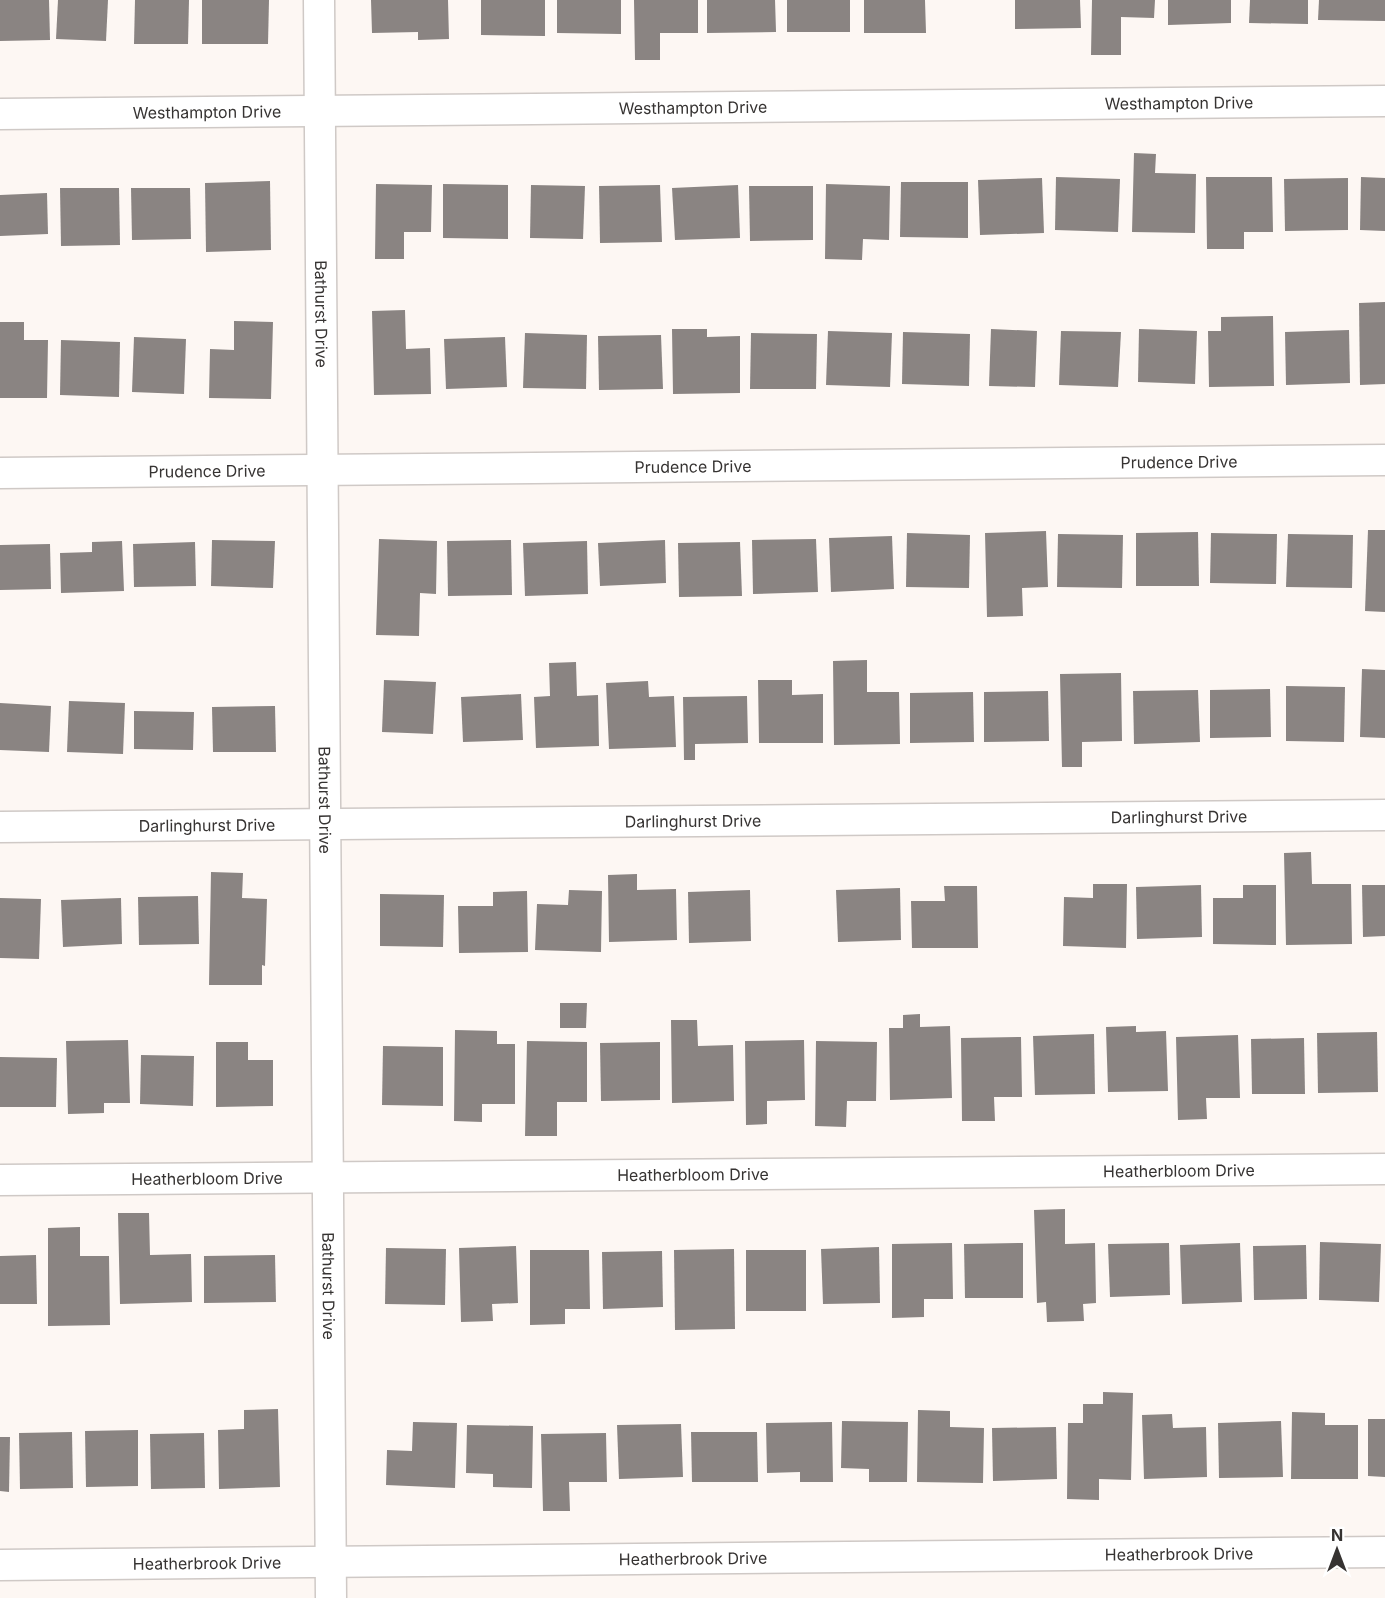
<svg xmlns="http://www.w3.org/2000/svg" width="1385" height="1598" viewBox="0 0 1385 1598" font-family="Inter,sans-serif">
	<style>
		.building { fill: #8a8482 }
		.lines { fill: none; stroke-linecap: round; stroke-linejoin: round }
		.street-casing { stroke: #cfc9c6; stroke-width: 33 }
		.street { stroke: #fff; stroke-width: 30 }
		.labels { text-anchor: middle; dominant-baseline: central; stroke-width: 4.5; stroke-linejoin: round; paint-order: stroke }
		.street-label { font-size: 16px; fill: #363332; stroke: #fff }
	</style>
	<rect width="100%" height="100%" fill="#fdf7f3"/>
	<!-- building -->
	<g class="building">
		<polygon points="0,0 49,0 50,40 0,41"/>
		<polygon points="58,0 108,0 106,41 56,39"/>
		<polygon points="135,0 189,0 188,44 134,44"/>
		<polygon points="202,0 269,0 268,44 202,44"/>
		<polygon points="371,0 448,0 449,39 418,40 418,32 372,33"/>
		<polygon points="481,0 545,0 545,36 481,35"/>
		<polygon points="557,0 621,0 621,34 557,33"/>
		<polygon points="634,0 698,0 698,33 660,33 660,60 635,60"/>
		<polygon points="707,0 775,0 776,32 707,33"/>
		<rect x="787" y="0" width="63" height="32"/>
		<polygon points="864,0 925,0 926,33 864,33"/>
		<polygon points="1015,0 1080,0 1081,28 1015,29"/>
		<polygon points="1092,0 1155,0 1154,18 1121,17 1121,55 1091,55"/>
		<polygon points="1168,0 1231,0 1231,23 1168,25"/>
		<polygon points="1250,0 1308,0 1308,24 1249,23"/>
		<polygon points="1319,0 1385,0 1385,21 1318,20"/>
		<polygon points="1134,153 1156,154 1155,173 1196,174 1195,233 1132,232"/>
		<polygon points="1056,177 1120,179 1118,232 1055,230"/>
		<polygon points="1206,177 1272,177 1273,232 1244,232 1244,249 1207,249"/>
		<polygon points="1361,177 1385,178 1385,231 1360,230"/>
		<polygon points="1042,178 1044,233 980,235 978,180"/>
		<polygon points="1348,178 1348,230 1285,231 1284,179"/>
		<polygon points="270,181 271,250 206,252 205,183"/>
		<polygon points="901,182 968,182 968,238 900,237"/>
		<polygon points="376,184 432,185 431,232 404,232 404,259 375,259"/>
		<polygon points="443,184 508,185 508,239 443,238"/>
		<polygon points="826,184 890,186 889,240 863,239 862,260 825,259"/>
		<polygon points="531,185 585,186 583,239 530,238"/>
		<polygon points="660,185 662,242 600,243 599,186"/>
		<polygon points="738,185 740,238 675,240 672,188"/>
		<polygon points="749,186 813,186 813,240 750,241"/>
		<polygon points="60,188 119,188 120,245 61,246"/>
		<polygon points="131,188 190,188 191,239 132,240"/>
		<polygon points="47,193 48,234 0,236 0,195"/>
		<polygon points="1385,302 1385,384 1360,385 1359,303"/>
		<polygon points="405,310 406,349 430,348 431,394 374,395 372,311"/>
		<polygon points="1273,316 1274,386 1209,387 1208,331 1221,331 1221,317"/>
		<polygon points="234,321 273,322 271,399 209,398 210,349 234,350"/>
		<polygon points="0,322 24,322 24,340 48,340 47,398 0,398"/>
		<polygon points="672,329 707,329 707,337 740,336 740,393 673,394"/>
		<polygon points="991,329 1037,331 1035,387 989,386"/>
		<polygon points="1139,329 1197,331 1195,384 1138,382"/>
		<polygon points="1349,330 1350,383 1286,385 1285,332"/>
		<polygon points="828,331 892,333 890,387 826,385"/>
		<polygon points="1061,331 1121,332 1118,387 1059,385"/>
		<polygon points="903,332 970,334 969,386 902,384"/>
		<polygon points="525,333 587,335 586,389 523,388"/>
		<polygon points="751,333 817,334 816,389 750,389"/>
		<polygon points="661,335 663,389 599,390 598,336"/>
		<polygon points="134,337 186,339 184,394 132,392"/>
		<polygon points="505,337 507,387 446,389 444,339"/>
		<polygon points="61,340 120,342 119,397 60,395"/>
		<polygon points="1368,530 1385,530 1385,612 1365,611"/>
		<polygon points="1046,531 1048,587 1022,588 1023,616 987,617 985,533"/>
		<polygon points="1198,532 1199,586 1136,586 1136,533"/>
		<polygon points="907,533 970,535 969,588 906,587"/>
		<polygon points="1211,533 1277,534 1276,584 1210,583"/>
		<polygon points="1058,534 1123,535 1122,588 1057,587"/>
		<polygon points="1288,534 1353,535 1352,588 1286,587"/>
		<polygon points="892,536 894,589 831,592 829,538"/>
		<polygon points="379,539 437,541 436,594 420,593 419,636 376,635"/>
		<polygon points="816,539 818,592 753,594 752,540"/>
		<polygon points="212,540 275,541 273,588 211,586"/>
		<polygon points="511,540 512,595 448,596 447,541"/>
		<polygon points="665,540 666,583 600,586 598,543"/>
		<polygon points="122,541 124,591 61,593 60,553 92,552 92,542"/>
		<polygon points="587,541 588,594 525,596 523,543"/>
		<polygon points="195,542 196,586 134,587 133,544"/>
		<polygon points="740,542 742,596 679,597 678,543"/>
		<polygon points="50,544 51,589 0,590 0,545"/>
		<polygon points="867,660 867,692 899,692 900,744 834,745 833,661"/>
		<polygon points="576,662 577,696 598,695 599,746 536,748 534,697 550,696 549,663"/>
		<polygon points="1362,669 1385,670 1385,738 1360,737"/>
		<polygon points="1121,673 1122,741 1082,742 1082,767 1062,767 1060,674"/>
		<polygon points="384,680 436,682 433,734 382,732"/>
		<polygon points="758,680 792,680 792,695 823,694 823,743 759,743"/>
		<polygon points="648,681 649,697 674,696 676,747 609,749 606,683"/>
		<polygon points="1286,686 1345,687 1344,742 1286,741"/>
		<polygon points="1270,689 1271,737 1210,738 1210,690"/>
		<polygon points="1198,690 1200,742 1134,744 1133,691"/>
		<polygon points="1048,691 1049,741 984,742 984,692"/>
		<polygon points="973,692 974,742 910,743 910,693"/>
		<polygon points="521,694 523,740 463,742 461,697"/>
		<polygon points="747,696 748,743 695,744 695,760 684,760 683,697"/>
		<polygon points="69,701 125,703 123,754 67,752"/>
		<polygon points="0,703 51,706 49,752 0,750"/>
		<polygon points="275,706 276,752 213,752 212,707"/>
		<polygon points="134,711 194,712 193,750 134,749"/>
		<polygon points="1311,852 1312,884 1351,884 1352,944 1286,945 1284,853"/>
		<polygon points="211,872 243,873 242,898 267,899 265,966 262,965 262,985 209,985"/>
		<polygon points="637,874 637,890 676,889 677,940 609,942 608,875"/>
		<polygon points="1093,884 1127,884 1126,948 1063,946 1064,897 1093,898"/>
		<polygon points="1201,885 1202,937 1137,939 1136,887"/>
		<polygon points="1243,885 1276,885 1276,945 1213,944 1213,898 1243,898"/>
		<polygon points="1362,885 1385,885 1385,936 1363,937"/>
		<polygon points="944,886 977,886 978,948 912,948 911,901 945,901"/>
		<polygon points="900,888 901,940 838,942 836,890"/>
		<polygon points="569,890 602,891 601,952 535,950 537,904 568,905"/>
		<polygon points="750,890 751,941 689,943 688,892"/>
		<polygon points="527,891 528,952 459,953 458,906 493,906 493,892"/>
		<polygon points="380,894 444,895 443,947 380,946"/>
		<polygon points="198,896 199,944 139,945 138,897"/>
		<polygon points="0,898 41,899 39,959 0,958"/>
		<polygon points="121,898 122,944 63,947 61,900"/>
		<polygon points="560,1003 587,1003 586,1028 560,1028"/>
		<polygon points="920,1014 920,1027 950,1026 952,1098 890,1100 889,1028 903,1028 903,1015"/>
		<polygon points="671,1020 697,1020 698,1046 733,1045 734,1101 672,1103"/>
		<polygon points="1136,1026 1136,1032 1166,1031 1168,1091 1108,1092 1106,1027"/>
		<polygon points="455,1030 497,1031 497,1044 515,1044 515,1104 482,1104 482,1122 454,1121"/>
		<polygon points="1377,1032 1378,1092 1318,1093 1317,1033"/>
		<polygon points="1094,1034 1095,1094 1035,1095 1033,1036"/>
		<polygon points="1238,1035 1240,1098 1206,1098 1207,1119 1178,1120 1176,1037"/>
		<polygon points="1021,1037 1022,1097 994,1097 995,1121 962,1121 961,1038"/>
		<polygon points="1304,1038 1305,1094 1252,1094 1251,1039"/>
		<polygon points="128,1040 130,1103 104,1103 104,1113 68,1114 66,1041"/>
		<polygon points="804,1040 805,1100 767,1101 767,1124 746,1125 745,1041"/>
		<polygon points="527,1041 587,1042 587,1102 557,1102 557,1136 525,1136"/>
		<polygon points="816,1041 877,1042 876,1101 847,1101 846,1127 815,1126"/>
		<polygon points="216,1042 248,1042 248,1060 273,1060 273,1106 216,1107"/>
		<polygon points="660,1042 660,1100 601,1101 600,1043"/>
		<polygon points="383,1046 443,1047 443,1106 382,1105"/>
		<polygon points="141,1055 194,1056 193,1106 140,1104"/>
		<polygon points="0,1057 57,1058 56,1107 0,1107"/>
		<polygon points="1065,1209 1065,1244 1095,1243 1096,1303 1083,1304 1084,1321 1047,1322 1046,1302 1037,1303 1034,1210"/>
		<polygon points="118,1213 149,1213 150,1255 191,1254 192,1302 120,1304"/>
		<polygon points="80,1227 80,1256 109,1256 110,1325 48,1326 48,1228"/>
		<polygon points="1320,1242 1381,1244 1379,1302 1319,1300"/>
		<polygon points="952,1243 953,1299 924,1299 924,1317 892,1318 892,1244"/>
		<polygon points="1023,1243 1023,1298 965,1298 964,1244"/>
		<polygon points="1169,1243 1170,1295 1110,1297 1108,1244"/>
		<polygon points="1240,1243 1242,1302 1182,1304 1180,1245"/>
		<polygon points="1306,1245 1307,1299 1254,1300 1253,1246"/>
		<polygon points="516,1246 518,1303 492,1304 493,1321 461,1322 459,1248"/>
		<polygon points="879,1247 880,1303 823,1304 821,1249"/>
		<polygon points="386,1248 446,1249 445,1305 385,1304"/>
		<polygon points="734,1249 735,1329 675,1330 674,1250"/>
		<polygon points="530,1250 589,1250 590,1309 565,1309 565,1324 530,1325"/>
		<rect x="746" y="1250" width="60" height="61"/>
		<polygon points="662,1251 663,1307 603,1309 602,1252"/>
		<polygon points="36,1255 37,1304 0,1304 0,1256"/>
		<polygon points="275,1255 276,1302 204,1303 204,1256"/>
		<polygon points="1103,1392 1133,1393 1131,1480 1099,1479 1099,1500 1067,1499 1068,1423 1083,1423 1083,1404 1103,1404"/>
		<polygon points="278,1409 280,1487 219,1489 218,1430 244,1429 244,1410"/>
		<polygon points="918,1410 950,1411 950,1427 984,1428 983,1483 917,1482"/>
		<polygon points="1292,1412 1325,1413 1325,1425 1358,1425 1358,1479 1291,1479"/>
		<polygon points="1172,1414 1173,1428 1206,1427 1207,1477 1144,1479 1142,1415"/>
		<polygon points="1368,1419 1385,1419 1385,1477 1368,1476"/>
		<polygon points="842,1421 908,1422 907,1482 869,1482 869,1469 841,1468"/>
		<polygon points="1281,1421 1283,1477 1219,1478 1218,1423"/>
		<polygon points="413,1422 457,1423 455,1488 386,1485 387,1450 412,1451"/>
		<polygon points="832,1422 833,1482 800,1482 800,1472 767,1473 766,1423"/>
		<polygon points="681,1424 683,1477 619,1479 617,1425"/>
		<polygon points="467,1425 533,1426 532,1488 493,1487 493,1474 466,1473"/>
		<polygon points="1056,1427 1057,1479 993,1481 992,1428"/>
		<polygon points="138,1430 138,1486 86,1487 85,1431"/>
		<polygon points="72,1432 73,1488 20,1489 19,1433"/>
		<polygon points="691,1432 757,1432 758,1482 692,1482"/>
		<polygon points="204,1433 205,1488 151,1489 150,1434"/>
		<polygon points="606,1433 607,1482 569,1482 570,1511 543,1511 541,1434"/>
		<polygon points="0,1437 10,1437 9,1492 0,1491"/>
	</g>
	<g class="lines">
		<!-- street casing -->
		<g class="street-casing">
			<g id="street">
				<path id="s1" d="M319 0 331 1598"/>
				<path id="s2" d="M0 114 1385 101"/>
				<path id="s3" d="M0 473 1385 460"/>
				<path id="s4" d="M0 827 1385 815"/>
				<path id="s5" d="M0 1180 1385 1169"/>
				<path id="s6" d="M0 1565 1385 1552"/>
			</g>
		</g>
		<!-- street -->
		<use href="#street" class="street"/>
	</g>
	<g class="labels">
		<!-- street labels -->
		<g class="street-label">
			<text stroke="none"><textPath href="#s2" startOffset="1179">Westhampton Drive</textPath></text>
			<text stroke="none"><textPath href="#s2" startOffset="693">Westhampton Drive</textPath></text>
			<text stroke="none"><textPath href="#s2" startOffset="207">Westhampton Drive</textPath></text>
			<text stroke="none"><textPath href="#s1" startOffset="314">Bathurst Drive</textPath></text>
			<text stroke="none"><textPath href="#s3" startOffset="1179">Prudence Drive</textPath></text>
			<text stroke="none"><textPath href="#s3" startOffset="693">Prudence Drive</textPath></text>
			<text stroke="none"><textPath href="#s3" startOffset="207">Prudence Drive</textPath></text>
			<text stroke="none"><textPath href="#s1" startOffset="800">Bathurst Drive</textPath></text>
			<text stroke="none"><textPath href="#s4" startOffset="1179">Darlinghurst Drive</textPath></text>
			<text stroke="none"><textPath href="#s4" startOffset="693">Darlinghurst Drive</textPath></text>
			<text stroke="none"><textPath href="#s4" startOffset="207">Darlinghurst Drive</textPath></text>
			<text stroke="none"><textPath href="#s5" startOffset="1179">Heatherbloom Drive</textPath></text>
			<text stroke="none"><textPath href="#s5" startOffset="693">Heatherbloom Drive</textPath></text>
			<text stroke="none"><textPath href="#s5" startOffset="207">Heatherbloom Drive</textPath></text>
			<text stroke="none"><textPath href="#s1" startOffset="1286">Bathurst Drive</textPath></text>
			<text stroke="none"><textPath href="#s6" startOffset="1179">Heatherbrook Drive</textPath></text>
			<text stroke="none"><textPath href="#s6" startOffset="693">Heatherbrook Drive</textPath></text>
			<text stroke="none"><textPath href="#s6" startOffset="207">Heatherbrook Drive</textPath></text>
		</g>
	</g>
	<!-- north arrow -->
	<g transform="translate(1337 1550)" stroke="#ffffff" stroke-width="4.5" paint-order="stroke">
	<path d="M0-4.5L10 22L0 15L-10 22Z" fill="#363332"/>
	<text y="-9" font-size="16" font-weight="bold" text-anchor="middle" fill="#363332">N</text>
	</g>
</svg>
